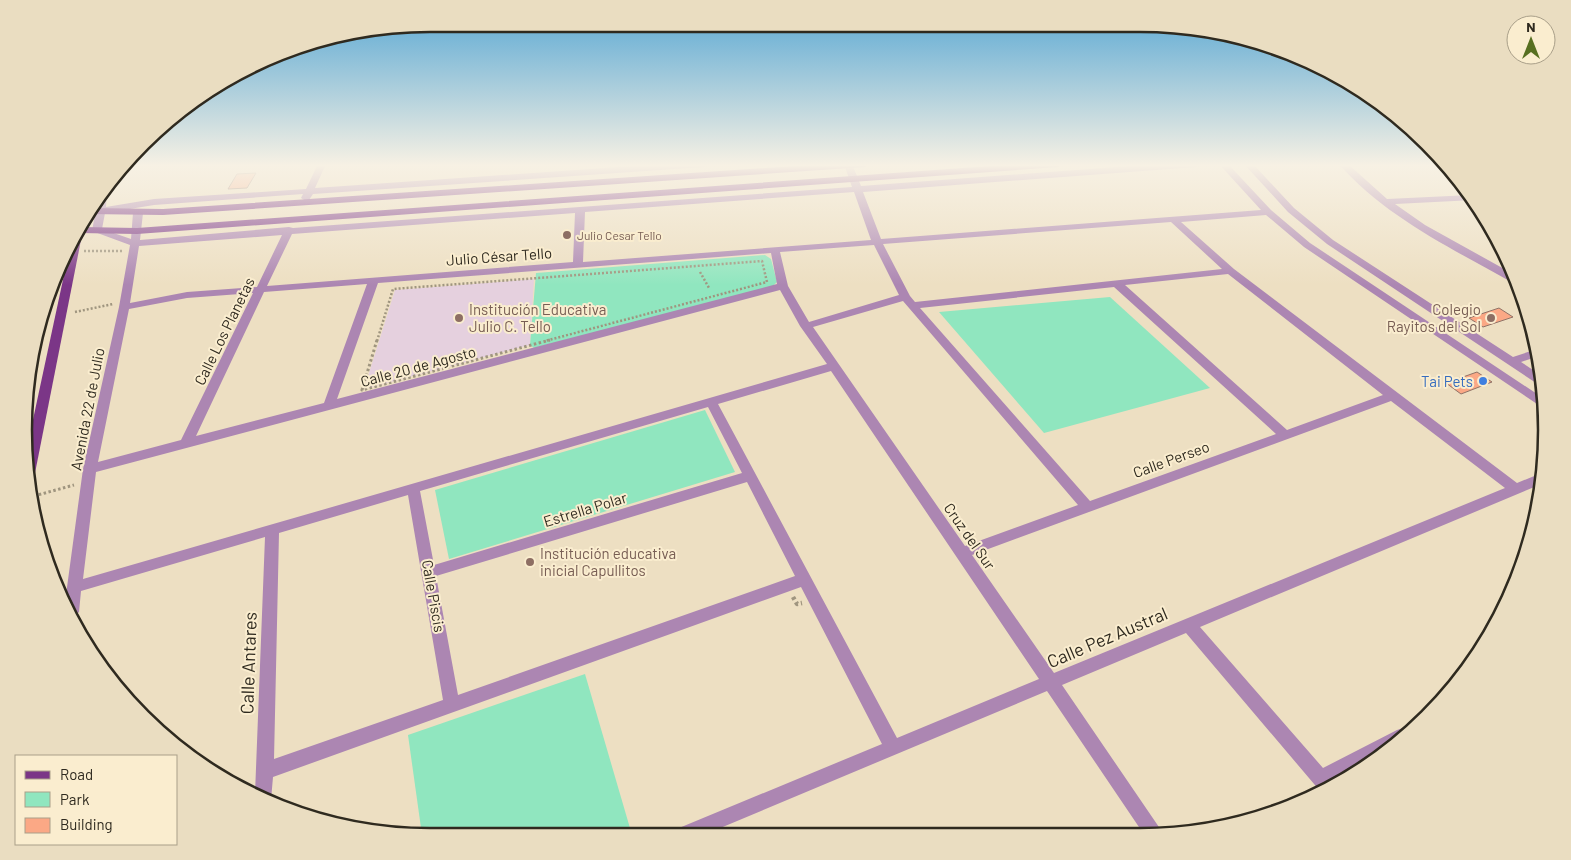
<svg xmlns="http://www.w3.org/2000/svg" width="1571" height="860" viewBox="0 0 1571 860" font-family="Barlow,sans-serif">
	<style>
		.education { fill: #e5d0de }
		.green { fill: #90e6bf }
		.building { fill: #fba885; stroke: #907367 }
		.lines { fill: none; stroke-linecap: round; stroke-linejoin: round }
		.path-far2 { stroke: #9f957f; stroke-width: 2.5; stroke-dasharray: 2 2; stroke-linecap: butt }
		.path-far1 { stroke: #9f957f; stroke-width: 3; stroke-dasharray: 2.5 2.5; stroke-linecap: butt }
		.path { stroke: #9f957f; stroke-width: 4.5; stroke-dasharray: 3 3; stroke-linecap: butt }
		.minor { fill: #ac86b2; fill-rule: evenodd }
		.major { fill: #7b3687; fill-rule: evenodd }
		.education-dot { fill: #8d6e63; stroke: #faedcf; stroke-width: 2 }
		.shop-dot { fill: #3f7fe0; stroke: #faedcf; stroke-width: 2 }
		.labels { text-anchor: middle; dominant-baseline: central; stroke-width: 4; stroke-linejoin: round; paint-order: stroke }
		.far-education-label { font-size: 12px; fill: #785e54; stroke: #faedcf; text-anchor: start }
		.street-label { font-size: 15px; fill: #2f2a1f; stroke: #faedcf }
		.education-label { font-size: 15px; fill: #785e54; stroke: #faedcf; text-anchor: start }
		.shop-label { font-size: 15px; fill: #366cbe; stroke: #faedcf; text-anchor: end }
		.near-street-label { font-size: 18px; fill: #2f2a1f; stroke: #faedcf }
		.rim { fill: none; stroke: #2f2a1f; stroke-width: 2.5 }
	</style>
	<rect width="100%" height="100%" fill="#eddfc2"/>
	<!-- education -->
	<polygon class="education" points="534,279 530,345 364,389 395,290"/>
	<!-- green -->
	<g class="green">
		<polygon points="765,255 771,259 777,282 771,288 534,348 530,345 536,273"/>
		<polygon points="1110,297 1210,388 1044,433 939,312"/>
		<polygon points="705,410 735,472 449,559 435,490"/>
		<polygon points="585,674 632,835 422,835 408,735"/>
	</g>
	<!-- building -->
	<g class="building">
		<polygon points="256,173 247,188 228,189 237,174"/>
		<polygon points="1499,308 1513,317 1483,327 1469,318"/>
		<polygon points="1477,372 1492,382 1461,394 1446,383"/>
	</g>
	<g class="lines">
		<!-- path-far2 -->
		<g class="path-far2">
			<polyline points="84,251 123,251"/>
			<polyline points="700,272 709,288"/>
			<polyline points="75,312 113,304"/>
			<polyline points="377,341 393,289 762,261 767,282 545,341"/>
		</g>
		<!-- path-far1 -->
		<g class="path-far1">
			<polyline points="377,340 362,390 550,340"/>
			<polyline points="34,496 74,485"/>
		</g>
		<!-- path -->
		<polyline class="path" points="793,597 797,604 802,603"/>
		<!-- minor -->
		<g class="minor">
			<path d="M318 164H326L315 188 662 164H708L704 167 313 194 309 200 306 201 301 198 303 194 154 205 105 213 102 229 131 239 133 213 138 210 143 213 140 240 289 227 293 228 852 187 844 164H852L861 186 1157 164H1200L1196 167 863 192 881 239 1261 210 1219 164H1228L1271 210 1310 243 1546 400V410L1304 247 1266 215 1181 222 1234 269 1517 483 1544 472V483L1200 627 1323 768 1397 730 1403 728 1409 730 1377 758 1320 791 1186 633 1062 685 1163 833H1143L1047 691 706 834 676 835 679 828 882 744 801 587 273 777 271 800 255 794 265 537 81 591 79 612 74 617 65 602 83 469 119 307 130 245 92 231 98 198 107 189 106 207 154 199 306 189ZM854 192 871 240 583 262 585 212ZM575 213 573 262 267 286 292 234ZM1171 222 1222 269 915 302 910 296 883 244ZM282 235 257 287 187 292 130 303 139 246ZM874 245 899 295 809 322 788 286 780 252ZM771 253 777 284 337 399 378 283ZM1228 274 1383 395 1287 430 1125 285ZM367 284 324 403 196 436 264 292ZM1114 287 1276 434 1090 501 920 308ZM780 290 800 326 827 364 83 579 96 472ZM253 293 181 440 98 462 129 309 187 298ZM903 301 1078 505 965 546 813 327ZM831 371 1039 679 897 738 718 404ZM1391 401 1505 488 1054 673 972 555ZM708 407 742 473 434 565 420 491ZM747 482 795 576 458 695 436 576ZM408 495 443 700 274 759 279 533Z"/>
			<polygon points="1244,164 1253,164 1294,208 1333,240 1513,357 1537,349 1539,356 1521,362 1542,376 1543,386 1539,385 1327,244 1288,212"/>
			<path d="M1339 164H1348L1387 199 1471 195 1474 200 1395 204 1425 225 1515 275 1518 284 1513 283C1453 249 1385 217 1339 164Z"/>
		</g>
		<!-- major -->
		<g class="major">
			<polygon points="823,164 869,164 865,167 163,215 88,214 90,208 163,209"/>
			<polygon points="1018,164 1062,164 1058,167 137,234 79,233 82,227 137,228"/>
			<polygon points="77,237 81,240 35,473 29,477 25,457 67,261"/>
		</g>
	</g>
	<!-- sky -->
	<linearGradient id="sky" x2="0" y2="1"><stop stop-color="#55a6d3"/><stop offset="0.58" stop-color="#f7f1e4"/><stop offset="1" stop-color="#f7f1e4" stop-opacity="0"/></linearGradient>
	<rect width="1571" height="285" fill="url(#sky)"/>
	<!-- markers -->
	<g class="education-dot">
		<circle cx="567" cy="235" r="5"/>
		<circle cx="459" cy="318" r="5"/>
		<circle cx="1491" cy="318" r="5"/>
		<circle cx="530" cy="562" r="5"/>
	</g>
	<circle class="shop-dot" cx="1483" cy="381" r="5"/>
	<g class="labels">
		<!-- far-education labels -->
		<g class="far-education-label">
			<text x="577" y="235">Julio Cesar Tello</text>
		</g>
		<!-- street labels -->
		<g class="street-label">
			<text transform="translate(499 256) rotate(-4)">Julio César Tello</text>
			<text transform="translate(224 331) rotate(-64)">Calle Los Planetas</text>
			<text transform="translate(418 366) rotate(-15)">Calle 20 de Agosto</text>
			<text transform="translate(87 409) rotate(-79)">Avenida 22 de Julio</text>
			<text transform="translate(1171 459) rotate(-20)">Calle Perseo</text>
			<text transform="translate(585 509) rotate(-17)">Estrella Polar</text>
			<text transform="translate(970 536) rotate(55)">Cruz del Sur</text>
			<text transform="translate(434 596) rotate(80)">Calle Piscis</text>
		</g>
		<!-- education labels -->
		<g class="education-label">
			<text x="469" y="309">Institución Educativa<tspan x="469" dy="17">Julio C. Tello</tspan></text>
			<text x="1481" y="309" text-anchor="end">Colegio<tspan x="1481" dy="17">Rayitos del Sol</tspan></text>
			<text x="540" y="553">Institución educativa<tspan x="540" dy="17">inicial Capullitos</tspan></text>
		</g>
		<!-- shop labels -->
		<g class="shop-label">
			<text x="1473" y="381">Tai Pets</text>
		</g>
		<!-- near-street labels -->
		<g class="near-street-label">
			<text transform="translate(1107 637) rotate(-23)">Calle Pez Austral</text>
			<text transform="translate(248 663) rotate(-88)">Calle Antares</text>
		</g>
	</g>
	<!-- crop -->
	<path d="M0 0H1571V860H0ZM430 32H1140A398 398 0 0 1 1538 430V430A398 398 0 0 1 1140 828H430A398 398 0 0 1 32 430V430A398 398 0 0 1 430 32Z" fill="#eaddc1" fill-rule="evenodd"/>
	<path class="rim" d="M430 32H1140A398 398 0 0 1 1538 430V430A398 398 0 0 1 1140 828H430A398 398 0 0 1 32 430V430A398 398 0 0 1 430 32Z"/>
	<!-- legend -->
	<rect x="15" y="755" width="162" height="90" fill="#faedcf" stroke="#a99f89"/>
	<rect x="25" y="771" width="25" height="8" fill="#7b3687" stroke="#a99f89"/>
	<text x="60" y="780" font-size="15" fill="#2f2a1f">Road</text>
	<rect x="25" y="792" width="25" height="15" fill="#90e6bf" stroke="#a99f89"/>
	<text x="60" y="805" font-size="15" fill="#2f2a1f">Park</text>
	<rect x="25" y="818" width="25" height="15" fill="#fba885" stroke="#a99f89"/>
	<text x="60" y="830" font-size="15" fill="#2f2a1f">Building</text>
	<!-- north arrow -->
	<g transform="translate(1531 40)"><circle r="24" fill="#faedcf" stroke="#a99f89"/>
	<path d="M0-4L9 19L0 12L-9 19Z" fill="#576f20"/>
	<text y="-8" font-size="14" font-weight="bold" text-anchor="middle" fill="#2f2a1f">N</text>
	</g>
</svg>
